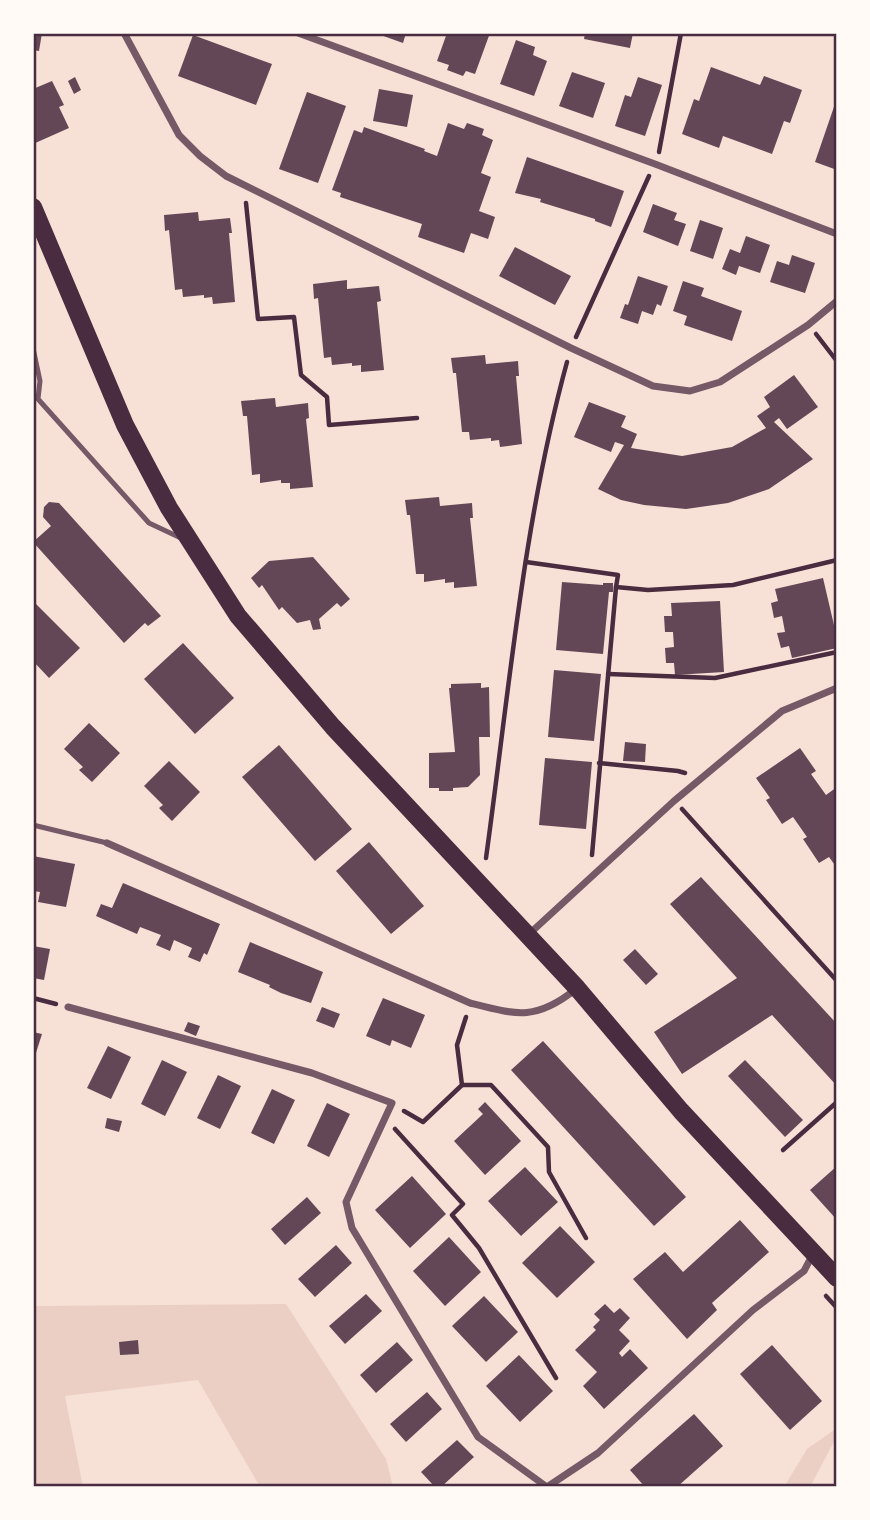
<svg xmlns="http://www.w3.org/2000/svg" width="870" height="1520" viewBox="0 0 870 1520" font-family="'Roboto Condensed',sans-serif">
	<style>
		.green { fill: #ebcfc5 }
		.building { fill: #644757 }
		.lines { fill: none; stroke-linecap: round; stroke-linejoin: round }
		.path { stroke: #4a2c40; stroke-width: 4.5 }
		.service { stroke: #755966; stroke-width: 5 }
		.minor { stroke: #755966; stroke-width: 7 }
		.primary { stroke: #4a2c40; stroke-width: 18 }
		.neatline { fill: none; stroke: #4a2c40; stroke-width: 2.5 }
	</style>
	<rect width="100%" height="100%" fill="#f7e1d7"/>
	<!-- green -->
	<g class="green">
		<polygon points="286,1304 386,1459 393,1487 260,1487 198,1380 65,1396 83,1487 33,1487 33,1306"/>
		<polygon points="837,1428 837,1436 810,1487 784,1487 807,1449"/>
	</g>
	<!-- building -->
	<g class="building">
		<polygon points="33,33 42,33 39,51 33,50"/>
		<polygon points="375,33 406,33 403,43"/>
		<polygon points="447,33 490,33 475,74 466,71 463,76 447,70 449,65 437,61"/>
		<polygon points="585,33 633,33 630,48 584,39"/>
		<polygon points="193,35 272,64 256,105 178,76"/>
		<polygon points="516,40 535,47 533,55 547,61 534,96 500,84"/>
		<polygon points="711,67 760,85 764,76 802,90 790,123 784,121 772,154 723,136 719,148 682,134 694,99 699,101"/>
		<polygon points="572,72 605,83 593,118 559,106"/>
		<polygon points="75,77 81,90 74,94 68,81"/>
		<polygon points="638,77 662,85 645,136 615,126 625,95 631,97"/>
		<polygon points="52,81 64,105 59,107 69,128 33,144 33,89"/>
		<polygon points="379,89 413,95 407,127 373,121"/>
		<polygon points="307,92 346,106 318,183 279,169"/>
		<polygon points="836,101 837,101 837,170 815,162"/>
		<polygon points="448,123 464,129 467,123 484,129 482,135 493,140 481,173 491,177 479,211 495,217 488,239 471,233 464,253 418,237 422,224 340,197 341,193 332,190 354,130 362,133 364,127 425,149 424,151 437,156"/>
		<polygon points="527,157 624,191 611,227 595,221 595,219 540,202 541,199 515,193"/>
		<polygon points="653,204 677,213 674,220 686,224 678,246 643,232"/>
		<polygon points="198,212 199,221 230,218 232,233 229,233 235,302 213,304 212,297 204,298 204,295 183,297 182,289 175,290 169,230 165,231 164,215"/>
		<polygon points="700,220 723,228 713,259 690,251"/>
		<polygon points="746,236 770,245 760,273 739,266 736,275 722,269 730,249 740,253"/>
		<polygon points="515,247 571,276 555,305 499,276"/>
		<polygon points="792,255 815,263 805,293 770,282 777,261 789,265"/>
		<polygon points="638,276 668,286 661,306 657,304 653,315 642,311 638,324 620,318 625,304 628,305"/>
		<polygon points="347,280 347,289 379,286 381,301 377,302 384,370 361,372 361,365 352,366 352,363 332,365 331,357 324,358 318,298 314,299 313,284"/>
		<polygon points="683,281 704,288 701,296 742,311 732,341 684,325 687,316 673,311"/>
		<polygon points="485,355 486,364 518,361 519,376 516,376 522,444 500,447 499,440 491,441 491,438 470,440 469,432 462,432 456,373 453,373 451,358"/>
		<polygon points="794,375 818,407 787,429 779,418 774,422 813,459 769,489 728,503 686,509 644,505 621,500 598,489 624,445 615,442 611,452 574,437 589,402 626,416 621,427 637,434 631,448 682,456 732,447 766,428 757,416 770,407 764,397"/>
		<polygon points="275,398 276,407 308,403 309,418 306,419 313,487 290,489 290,483 281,483 281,480 260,483 260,474 252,475 247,416 243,416 241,401"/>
		<polygon points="439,497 440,506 472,503 473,518 470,518 477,586 454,588 454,582 445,583 445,579 424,582 424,574 416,574 410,515 407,515 405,500"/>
		<polygon points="49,502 59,503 161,616 148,626 145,623 124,643 33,542 51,526 43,517 44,507"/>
		<polygon points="313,557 350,599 341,607 337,603 319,619 321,629 313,630 310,620 297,623 282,607 279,610 262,585 259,588 251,578 269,561"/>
		<polygon points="823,578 837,638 837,648 792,658 789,646 781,648 777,633 785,632 782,616 774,618 771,603 778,601 775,589"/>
		<polygon points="562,582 603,585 603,583 613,583 613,592 609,592 603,654 556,650"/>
		<polygon points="33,601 80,648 49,678 33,661"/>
		<polygon points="720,601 724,672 675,675 674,663 666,663 665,648 674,647 673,632 665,632 664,616 672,616 671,603"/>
		<polygon points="183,643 234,698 195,734 144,679"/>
		<polygon points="554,670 601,674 594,741 548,737"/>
		<polygon points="481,683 481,688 489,687 490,737 479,737 480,775 468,787 453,788 453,791 439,791 439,788 429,788 429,753 455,752 449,688 451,688 451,684"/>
		<polygon points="89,723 120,753 92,782 79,770 83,767 64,749"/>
		<polygon points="625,742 646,744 645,762 623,761"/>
		<polygon points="279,745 352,829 315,861 242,777"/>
		<polygon points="800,748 816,771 811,774 826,795 837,787 837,868 829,857 819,863 803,839 807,837 793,817 782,824 766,800 770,798 756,778"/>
		<polygon points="545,758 592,762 586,829 539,825"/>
		<polygon points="169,761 200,792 172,821 159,808 163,805 144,786"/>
		<polygon points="369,842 424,906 391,934 336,871"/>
		<polygon points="33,856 75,864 66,907 38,902 40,892 33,891"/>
		<polygon points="701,877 837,1024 837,1086 772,1015 682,1074 654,1032 737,978 670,904"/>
		<polygon points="123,883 220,924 207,955 204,953 200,962 188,957 192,948 174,940 170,951 156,945 161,935 140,927 137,934 96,916 101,904 112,908"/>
		<polygon points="250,942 323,972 311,1003 281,993 269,987 270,985 238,972"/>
		<polygon points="33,946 50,949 44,980 33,978"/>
		<polygon points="635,949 658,974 646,985 623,960"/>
		<polygon points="383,998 425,1015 411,1048 392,1040 390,1046 366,1036"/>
		<polygon points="322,1007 340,1014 334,1028 316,1021"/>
		<polygon points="188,1022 200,1026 196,1036 184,1031"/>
		<polygon points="33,1032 42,1034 34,1059 33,1059"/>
		<polygon points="543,1041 686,1197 654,1226 511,1070"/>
		<polygon points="108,1046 131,1057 111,1099 87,1088"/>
		<polygon points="162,1060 187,1072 165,1116 141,1104"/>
		<polygon points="745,1060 803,1120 785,1137 728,1076"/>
		<polygon points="218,1075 241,1086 220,1129 197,1118"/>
		<polygon points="272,1089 295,1100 274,1144 251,1133"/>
		<polygon points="485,1102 521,1141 485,1175 454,1141 483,1114 478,1109"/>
		<polygon points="327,1103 350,1114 329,1157 307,1146"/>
		<polygon points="107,1118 122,1121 119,1132 105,1128"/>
		<polygon points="837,1166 837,1220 810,1190"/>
		<polygon points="525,1167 558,1202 521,1236 488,1201"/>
		<polygon points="412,1176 446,1214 410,1248 375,1210"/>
		<polygon points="307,1197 321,1213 285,1245 271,1229"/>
		<polygon points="740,1220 769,1252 712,1303 717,1310 687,1339 633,1279 665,1252 683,1272"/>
		<polygon points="560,1226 595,1262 557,1298 522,1263"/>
		<polygon points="449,1237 481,1272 445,1306 413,1271"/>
		<polygon points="336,1245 352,1263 315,1297 298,1279"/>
		<polygon points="366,1294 382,1311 345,1344 329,1326"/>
		<polygon points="484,1296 518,1332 486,1362 452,1326"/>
		<polygon points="605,1304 614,1313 620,1308 630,1318 619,1330 630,1341 619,1353 622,1357 630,1349 648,1368 604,1409 583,1386 597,1372 575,1350 596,1330 593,1327 600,1320 594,1314"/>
		<polygon points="138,1340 139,1354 120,1355 119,1342"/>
		<polygon points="397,1342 413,1360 376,1393 360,1375"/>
		<polygon points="772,1345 822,1401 790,1430 740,1374"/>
		<polygon points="519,1355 553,1391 520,1422 486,1386"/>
		<polygon points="427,1392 442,1409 406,1442 390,1424"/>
		<polygon points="694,1414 723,1446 677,1487 645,1487 630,1470"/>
		<polygon points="457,1440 474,1457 441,1487 435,1487 421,1472"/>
	</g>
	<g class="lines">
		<!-- path -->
		<g class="path">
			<polyline points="659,152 681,33"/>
			<polyline points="246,203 258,319 294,317 301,375 327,397 329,425 417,418"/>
			<polyline points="816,334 836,360 837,364"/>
			<polyline points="576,337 649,176"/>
			<polyline points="526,562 618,575 616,587 648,590 733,585 837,560"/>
			<polyline points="608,674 715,678 837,652"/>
			<polyline points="599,763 678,771 685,773"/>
			<polyline points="682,809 837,981"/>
			<polyline points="592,855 616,587"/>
			<path d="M486 858C509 692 523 523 567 362"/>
			<polyline points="33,998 56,1004"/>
			<polyline points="462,1085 491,1085 548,1147 549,1172 586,1238"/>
			<polyline points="404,1111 423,1122 462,1085 457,1045 466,1017"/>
			<polyline points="395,1129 463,1204 452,1215 479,1248 556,1378"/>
			<polyline points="783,1150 837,1102"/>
			<polyline points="826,1296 837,1308"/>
		</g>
		<!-- service -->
		<g class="service">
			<polyline points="33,348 40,381 38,399 149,523 183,539"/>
			<polyline points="33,825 107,843"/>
		</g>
		<!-- minor -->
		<g class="minor">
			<polyline points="124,33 179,135 200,156 226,176 571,348 653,386 690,391 720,382 808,325 837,301"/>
			<polyline points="298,33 655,164 837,234"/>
			<path d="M107 843 470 1003C517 1015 536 1021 576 989"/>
			<polyline points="528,935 674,801 782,711 837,688"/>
			<polyline points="68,1007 312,1073 392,1103 346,1202 352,1228 478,1437 547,1487"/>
			<polyline points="547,1487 598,1453 753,1310 804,1271 813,1254"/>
		</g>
		<!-- primary -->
		<polyline class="primary" points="33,207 125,425 169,508 238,616 333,727 577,988 681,1111 837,1278"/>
	</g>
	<!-- border -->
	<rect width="870" height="1520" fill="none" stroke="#fffaf5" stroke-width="70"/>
	<rect x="35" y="35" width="800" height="1450" class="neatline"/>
</svg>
